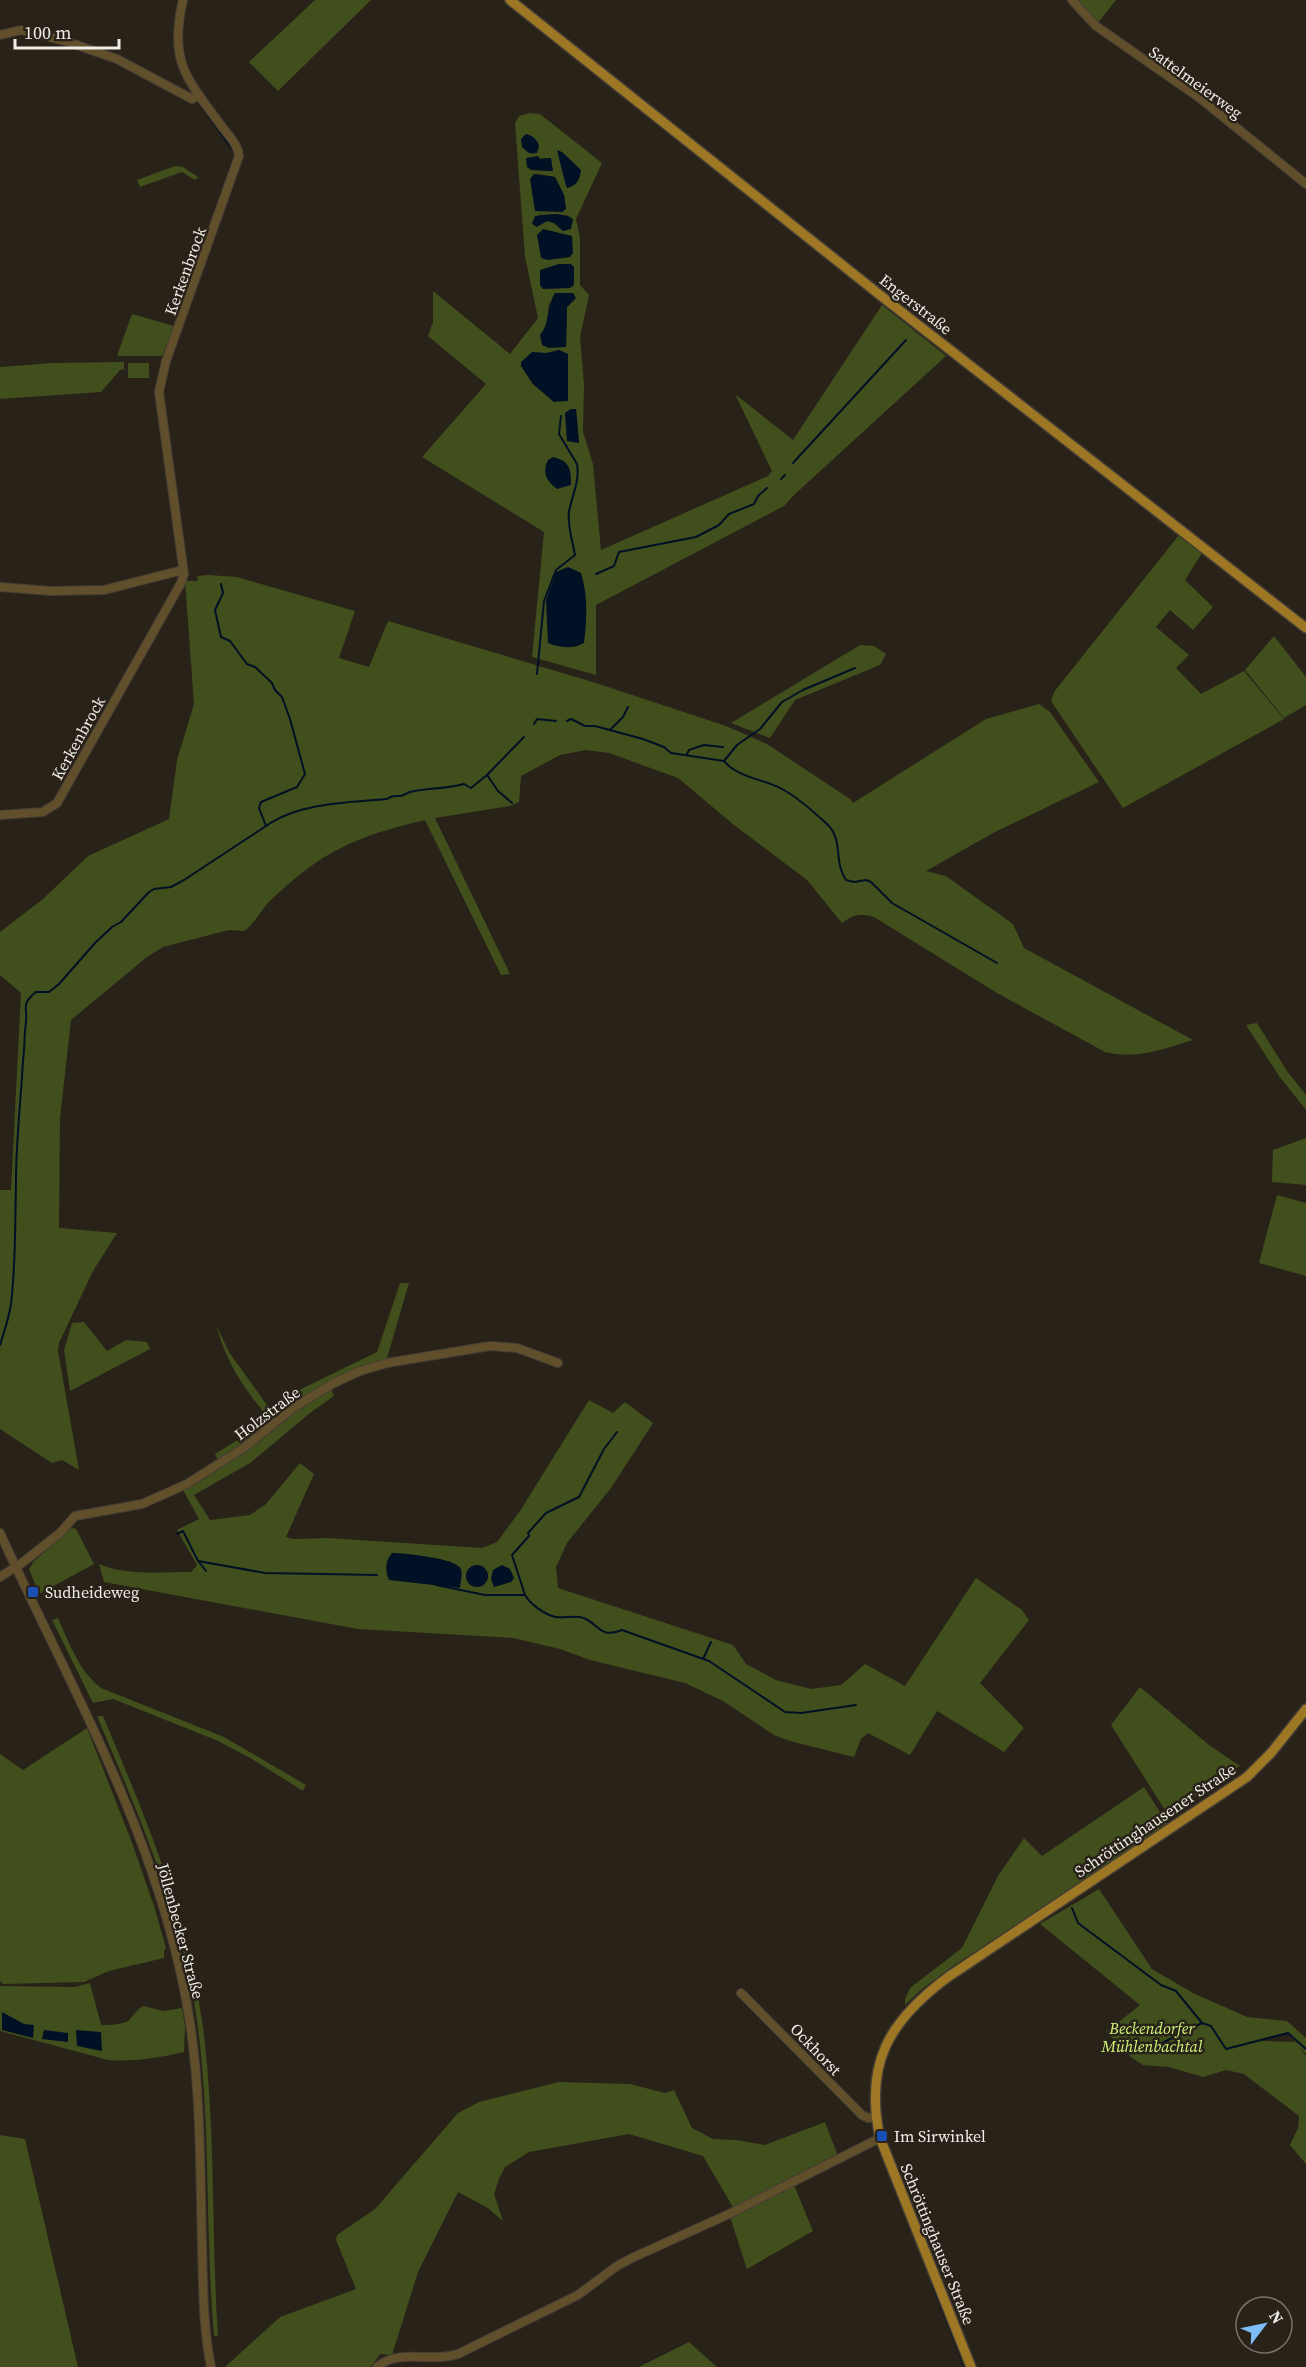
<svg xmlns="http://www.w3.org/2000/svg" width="1306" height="2367" viewBox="0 0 1306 2367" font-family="'Source Serif 4',serif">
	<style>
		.green { fill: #404f1c; fill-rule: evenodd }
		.water { fill: #001025 }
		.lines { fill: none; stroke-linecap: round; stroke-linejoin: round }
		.stream { stroke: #001025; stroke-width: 2 }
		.minor-casing { stroke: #443e35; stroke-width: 10 }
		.major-casing { stroke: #443e35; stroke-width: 12 }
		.minor { stroke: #614e2b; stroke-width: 8 }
		.major { stroke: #9e7725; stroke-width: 9 }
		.transit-dot { fill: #1a4fb4; stroke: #282218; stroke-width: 2 }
		.labels { text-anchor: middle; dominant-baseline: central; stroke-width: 5; stroke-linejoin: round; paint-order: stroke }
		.street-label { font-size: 16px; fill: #efebe5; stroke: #282218 }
		.poi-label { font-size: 16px; fill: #efebe5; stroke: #282218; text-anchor: start }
		.park-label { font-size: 16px; font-style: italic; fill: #cef479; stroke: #282218 }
	</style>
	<rect width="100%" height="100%" fill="#282218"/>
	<!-- green -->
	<g class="green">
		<polygon points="315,0 371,0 278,91 249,62"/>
		<polygon points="1077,0 1116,0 1098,23"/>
		<path d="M529 113 540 114 602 163 576 219 580 238V285L589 295 580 337 584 384 583 432 593 464 601 550 768 476 772 471 735 394 793 440 882 305 946 356 794 495 784 506 596 605V675L532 657 544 532 422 457 486 384 428 336 433 322V291L510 354 538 318 525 257 515 123 519 116ZM534 138 539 146 534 154C525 153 522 147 521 139ZM548 158 552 171 531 170 540 159ZM538 174 555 177 564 195 566 209ZM556 214 568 216 554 223 547 221 541 224 538 215ZM576 298 567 307 566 347H560L540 335 546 327 549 303ZM559 350 554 402 533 384 521 366 532 353H547ZM571 409H576L579 443 567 441 565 413Z"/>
		<polygon points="175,166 183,167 198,177 195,180 182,172 140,187 137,180"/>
		<polygon points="132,314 174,326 162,356 117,356"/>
		<polygon points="124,362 124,369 120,370 101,392 0,399 0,367 53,363"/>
		<rect x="128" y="363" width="21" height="15"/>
		<polygon points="1179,535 1202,553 1185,580 1213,607 1193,630 1170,610 1156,627 1189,655 1176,668 1201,694 1244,671 1284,719 1123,808 1051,701 1054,692"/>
		<path d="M208 575 237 577 355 611 339 658 369 667 388 621 596 683 726 726 767 744 850 799 853 803 986 719 1039 704 1050 712 1099 782 993 833 926 871 946 876 1013 924 1024 948 1193 1040C1163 1049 1135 1060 1105 1052L997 993 874 917C860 913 853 915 842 923L807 880 734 825 678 778 609 753 586 750 560 755 521 776 519 802 510 806 435 818 510 974 501 975 425 820C357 836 322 851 271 900 260 910 256 923 244 931L229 930 163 947 147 957 71 1020 60 1118 59 1228 117 1233 93 1271 59 1343 58 1351 79 1470 62 1460 52 1463 0 1429V1190H11L21 993 0 975V932L43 899 88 856 169 819 177 760 194 704 185 581H198L197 576Z"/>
		<polygon points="1274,636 1306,677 1306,705 1284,718 1245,670"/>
		<polygon points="860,645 874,646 886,654 880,665 795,700 770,738 731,723"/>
		<polygon points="1257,1023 1287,1071 1306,1095 1306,1110 1279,1076 1246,1025"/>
		<polygon points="1306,1138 1306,1185 1272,1182 1273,1150"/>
		<polygon points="1277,1195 1306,1203 1306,1276 1259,1263"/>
		<path d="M400 1283H409L387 1358 328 1382 334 1396 310 1413 250 1463 194 1495 210 1520 250 1515 266 1504 300 1463 314 1474 286 1537 294 1539 328 1538 482 1548 497 1542 520 1511 589 1400 613 1413 625 1402 653 1423 611 1488 567 1543 556 1567 558 1588 733 1645 746 1664 776 1680 811 1689 841 1685 865 1664 905 1686 976 1578 1022 1610 1029 1620 980 1683 1024 1728 1004 1752 937 1711 910 1755 868 1733 861 1739 854 1757 790 1741 774 1735 723 1701 685 1683 590 1660 560 1649 513 1638 358 1629 104 1582 99 1564C128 1576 160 1572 191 1572L197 1565 177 1530 199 1519 183 1490 221 1466 215 1454 270 1420C243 1387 228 1366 216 1325L229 1352 272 1412 297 1391 377 1352Z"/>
		<polygon points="84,1322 107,1351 126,1340 147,1342 150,1349 70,1391 64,1350 72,1323"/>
		<polygon points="72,1528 76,1529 94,1564 39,1594 29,1569 34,1561"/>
		<path d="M58 1618C69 1643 79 1671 101 1688L224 1737 306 1785 303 1791 252 1759 218 1741 113 1699 93 1703 52 1620Z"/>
		<polygon points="1140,1687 1209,1745 1240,1766 1175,1809 1165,1810 1111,1725"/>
		<path d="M97 1716H103C145 1816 188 1917 203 2027 216 2129 211 2233 218 2336H214C205 2233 211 2129 198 2027 184 1917 139 1816 97 1716Z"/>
		<polygon points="87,1728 131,1840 154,1906 166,1948 164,1951 164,1958 109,1971 84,1982 3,1984 0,1981 0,1754 23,1770"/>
		<polygon points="1144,1787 1168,1825 953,1966 922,1989 905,2005 905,1999 910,1988 962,1948 998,1876 1024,1838 1042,1856"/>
		<path d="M1099 1889 1152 1969 1193 1993 1247 2017 1287 2021 1306 2038V2054L1298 2046 1306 2056V2164L1290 2145 1298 2128 1299 2116 1244 2074 1226 2070 1203 2077 1169 2067 1143 2065 1132 2058 1106 2032 1140 2005 1040 1924ZM1288 2033 1295 2042 1262 2041 1263 2040Z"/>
		<path d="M90 1983 101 2025C110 2025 120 2025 128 2021 134 2016 136 2010 143 2006L164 2011 182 2008 185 2026 184 2052C158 2058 134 2062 108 2060L0 2031V1986L74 1987Z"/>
		<polygon points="559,2082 630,2084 665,2093 674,2090 692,2128 713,2139 736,2140 765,2145 825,2122 838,2156 734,2209 703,2156 629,2134 529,2152 505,2167 499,2179 494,2194 503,2221 488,2208 458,2192 418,2272 392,2355 380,2354 371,2367 225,2367 280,2317 356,2289 336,2240 337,2235 375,2209 458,2113 479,2102"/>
		<polygon points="0,2135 25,2139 78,2367 0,2367"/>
		<polygon points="794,2185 813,2231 747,2269 730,2217"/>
		<polygon points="689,2342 717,2367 639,2367"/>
	</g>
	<!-- water -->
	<g class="water">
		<path d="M526 134C533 136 537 139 539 146L537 153H529L522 147 521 139Z"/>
		<path d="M557 150 562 152 581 170C580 179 577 186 567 188L566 186Z"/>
		<polygon points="538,156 540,159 551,158 553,171 531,170 527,167 526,158"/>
		<polygon points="534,174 555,177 564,195 566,209 562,212 535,211 530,179"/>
		<polygon points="556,214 568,216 573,219 571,229 563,231 554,223 547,221 537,227 532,224 535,216"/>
		<polygon points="543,229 572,236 573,253 570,257 548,260 541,258 537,235"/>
		<polygon points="559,264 571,264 574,267 574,285 570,288 543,289 540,285 540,270"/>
		<path d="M555 293H573L576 298 567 307 566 347 549 348 542 345 540 335C551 322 546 307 555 293Z"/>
		<polygon points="559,350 568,354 568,401 554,402 533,384 521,366 521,362 532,352 547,353"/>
		<polygon points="571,409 576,409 579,443 567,441 565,413"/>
		<path d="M553 457C570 461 571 469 571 485L557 489C546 481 542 472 548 460Z"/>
		<path d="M568 567 581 573C588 595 587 620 584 643 574 649 559 648 548 643L546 600 556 572Z"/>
		<path d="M392 1553C403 1553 457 1558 461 1569 463 1574 460 1582 460 1588L389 1580C385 1571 385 1561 392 1553Z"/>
		<circle cx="477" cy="1576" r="11"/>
		<polygon points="502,1565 510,1569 514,1578 511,1582 494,1587 491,1579 493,1570"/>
		<polygon points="2,2012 24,2024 34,2025 33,2038 2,2030"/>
		<polygon points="44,2030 68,2033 68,2042 42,2039"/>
		<polygon points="76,2030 101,2032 102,2051 77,2046"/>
	</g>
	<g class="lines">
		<!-- stream -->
		<g class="stream">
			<polyline points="202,107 235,153"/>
			<polyline points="793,463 906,340"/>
			<polyline points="781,479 785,475"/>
			<polyline points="596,574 614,566 619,552 696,537 719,525 729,514 754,504 758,496 767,488"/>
			<path d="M537 674 544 601 556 570 575 555C573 542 567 526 569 512 572 495 580 481 577 464L559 434 561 416"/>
			<polyline points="567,721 571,719 585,726 595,726 643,739 664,747 671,753 724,761 737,745 760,729 782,702 803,690 855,668"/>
			<polyline points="534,724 537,719 556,721"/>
			<polyline points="610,730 623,717 628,707"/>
			<polyline points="687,754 689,750 704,745 723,747"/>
			<path d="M724 761C738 778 764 779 782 789 797 797 814 812 827 824 844 840 833 861 846 880L854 882 866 880 871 882 892 903 997 963"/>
			<polyline points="487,775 524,737"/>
			<path d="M266 826C298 803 348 802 387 799 393 795 395 796 401 796 404 795 407 793 410 792 428 788 446 789 464 784L471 788 487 775 498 791 512 803"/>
			<path d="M0 1345C4 1332 9 1318 11 1304 16 1263 15 1222 16 1180 16 1140 21 1100 23 1060 25 1047 24 1035 26 1022 28 1007 20 1005 36 992H49L59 984 95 943 112 927 121 922 149 892 154 889 171 887 184 880 266 826 259 808 261 802 297 787 305 774 290 719 282 697 275 690 272 683 255 667 247 664 230 641 221 637 215 610 223 593 221 584"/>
			<polyline points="177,1534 183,1531 198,1561 265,1573 377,1575"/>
			<polyline points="199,1562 206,1571"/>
			<polyline points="436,1585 485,1595 525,1595 512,1555 529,1536 528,1533 546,1513 579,1497 604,1449 617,1432"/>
			<path d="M525 1595C530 1604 545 1615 556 1617 564 1618 572 1616 580 1617 599 1621 598 1640 622 1630L709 1661 785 1712 801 1713 856 1705"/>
			<polyline points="703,1659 711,1642"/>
			<polyline points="1072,1908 1078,1923 1161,1985 1176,1991 1202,2023 1211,2026 1226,2049 1288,2033 1306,2049"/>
			<polyline points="1137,2051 1150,2049 1202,2023"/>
			<polyline points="913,2209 976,2367"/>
			<polyline points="932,2284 965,2367"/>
		</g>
		<!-- minor casing -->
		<g class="minor-casing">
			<g id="minor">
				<polyline points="1072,0 1096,26 1201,99 1306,184"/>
				<polyline points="0,35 21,30 65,41 117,59 192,99 199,95"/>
				<polyline points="0,587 51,591 104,590 183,570"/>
				<path d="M0 815 43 812 57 803 181 583 184 574 159 392 166 361 239 156C238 145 230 137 223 128 188 80 168 63 183 0"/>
				<path d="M0 1533C73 1693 163 1845 190 2023 201 2096 200 2171 202 2245 203 2285 203 2327 211 2367"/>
				<polyline points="0,1577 22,1563 60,1533 75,1516 142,1504 187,1484 245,1447 293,1408 334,1383 360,1371 387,1363 490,1346 517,1348 558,1363"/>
				<polyline points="741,1993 862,2115 868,2118 875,2117"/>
				<path d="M377 2367C398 2348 432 2363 458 2354L578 2295 617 2266 634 2257 729 2214 880 2138"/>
			</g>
		</g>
		<!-- major casing -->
		<g class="major-casing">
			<g id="major">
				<polyline points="510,0 885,299 1306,628"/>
				<path d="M971 2367 880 2138C864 2063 889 2021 948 1977L1247 1777 1271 1753 1306 1709"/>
			</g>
		</g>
		<!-- minor -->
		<use href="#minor" class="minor"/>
		<!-- major -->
		<use href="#major" class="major"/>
	</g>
	<!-- markers -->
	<g class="transit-dot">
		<rect x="27" y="1586" width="12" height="12" rx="3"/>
		<rect x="876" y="2130" width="12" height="12" rx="3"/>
	</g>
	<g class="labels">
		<!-- street labels -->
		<g class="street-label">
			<text transform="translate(1196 82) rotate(36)">Sattelmeierweg</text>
			<text transform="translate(185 271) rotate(-70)">Kerkenbrock</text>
			<text transform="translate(916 304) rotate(38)">Engerstraße</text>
			<text transform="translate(78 738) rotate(-61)">Kerkenbrock</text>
			<text transform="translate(267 1413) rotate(-37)">Holzstraße</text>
			<text transform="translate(1155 1820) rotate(-34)">Schröttinghausener Straße</text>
			<text transform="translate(181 1931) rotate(75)">Jöllenbecker Straße</text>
			<text transform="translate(816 2049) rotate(46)">Ockhorst</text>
			<text transform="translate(938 2244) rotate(68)">Schröttinghauser Straße</text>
		</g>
		<!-- poi labels -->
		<g class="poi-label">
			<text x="45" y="1592">Sudheideweg</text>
			<text x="894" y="2136">Im Sirwinkel</text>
		</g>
		<!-- park labels -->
		<g class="park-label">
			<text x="1152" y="2028">Beckendorfer<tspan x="1152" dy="18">Mühlenbachtal</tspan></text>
		</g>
	</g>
	<!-- north arrow -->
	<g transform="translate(1264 2325) rotate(58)"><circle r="28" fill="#282218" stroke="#78726a" stroke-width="1.5"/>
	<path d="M0-4.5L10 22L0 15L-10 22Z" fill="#7ebdf9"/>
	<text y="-9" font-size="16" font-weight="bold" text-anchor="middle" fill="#efebe5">N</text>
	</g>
	<!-- scale -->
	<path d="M15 39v9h104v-9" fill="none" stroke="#efebe5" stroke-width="3"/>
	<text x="24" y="39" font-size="18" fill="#efebe5" stroke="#282218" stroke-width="4.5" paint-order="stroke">100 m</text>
</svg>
